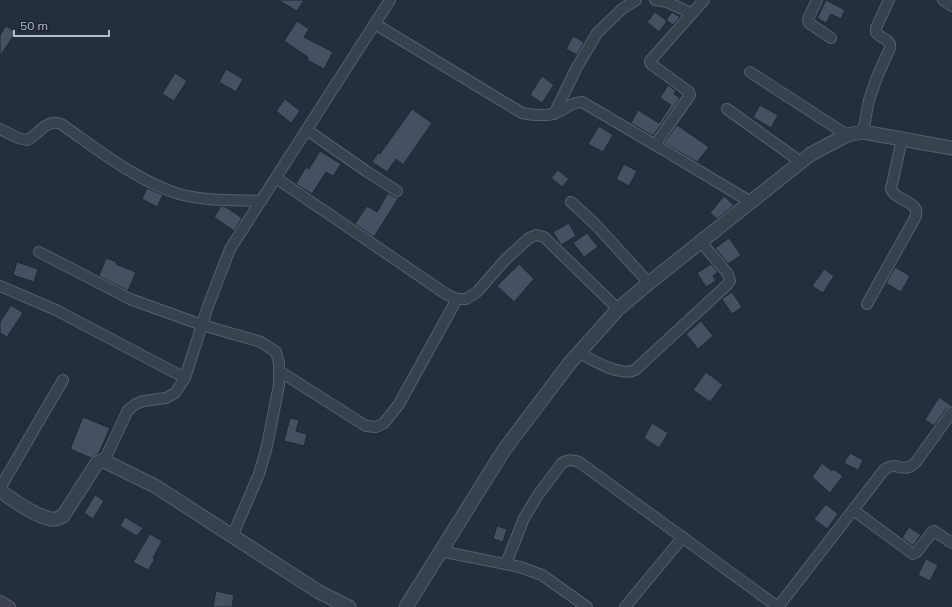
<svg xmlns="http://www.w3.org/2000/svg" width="952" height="607" viewBox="0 0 952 607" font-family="Mulish,sans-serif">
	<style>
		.building { fill: #455162; stroke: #1f2835 }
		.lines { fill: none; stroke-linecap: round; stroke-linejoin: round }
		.minor-casing { stroke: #565f6c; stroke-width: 12 }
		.tertiary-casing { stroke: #565f6c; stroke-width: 15 }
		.minor { stroke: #38414e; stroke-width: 10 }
		.tertiary { stroke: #38414e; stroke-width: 13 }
	</style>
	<rect width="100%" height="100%" fill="#242f3e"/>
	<!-- building -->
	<g class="building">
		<polygon points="278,0 304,0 297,11"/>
		<polygon points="826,0 845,10 841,19 831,14 826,23 817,18"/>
		<polygon points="655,12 667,21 659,32 647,22"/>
		<polygon points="672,12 680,17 673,25 666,20"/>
		<polygon points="297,21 309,29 304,37 333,52 324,69 307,60 308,57 284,41"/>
		<polygon points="6,26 16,32 0,56 0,35"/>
		<polygon points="573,36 584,42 577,55 566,49"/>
		<polygon points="226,69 243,79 236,92 219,82"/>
		<polygon points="175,73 187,81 174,101 162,94"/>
		<polygon points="542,76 554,85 542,103 530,95"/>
		<polygon points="668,85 676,91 674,94 680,98 653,136 631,123 638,110 659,123 671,105 660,98"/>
		<polygon points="285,99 300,111 291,123 276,111"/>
		<polygon points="760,105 778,115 771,128 753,117"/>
		<polygon points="412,109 432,123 403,165 396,159 387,172 372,162 378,153 380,154"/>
		<polygon points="677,125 709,147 697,162 664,143"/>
		<polygon points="599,126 613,135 603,152 588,144"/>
		<polygon points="320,151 341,164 333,176 326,172 312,194 296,184 306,167 309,169"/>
		<polygon points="624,164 637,171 629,186 616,179"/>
		<polygon points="558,170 569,179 562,187 551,178"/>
		<polygon points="147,188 163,195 157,207 142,199"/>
		<polygon points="388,193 394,197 399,197 374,237 355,224 367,206 377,212"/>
		<polygon points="724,196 734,205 717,219 710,213"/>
		<polygon points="221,206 226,207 242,218 234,231 214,217"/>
		<polygon points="569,223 576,236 561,245 553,232"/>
		<polygon points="587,233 598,247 584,257 573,243"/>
		<polygon points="729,238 741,255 728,264 715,248"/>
		<polygon points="106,258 117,262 116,264 136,272 128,291 99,276"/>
		<polygon points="17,262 38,269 34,282 13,275"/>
		<polygon points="519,264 534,279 514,302 497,286"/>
		<polygon points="711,264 718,272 713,276 716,281 706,287 697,273"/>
		<polygon points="895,267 910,276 901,292 886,283"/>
		<polygon points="824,269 834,276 823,293 812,286"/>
		<polygon points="732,292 742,307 732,314 722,299"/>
		<polygon points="11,305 23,313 7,337 0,333 0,322"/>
		<polygon points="701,321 713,336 698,349 686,334"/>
		<polygon points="706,372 723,385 710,402 693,390"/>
		<polygon points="939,397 952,406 947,408 934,426 925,420"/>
		<polygon points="83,417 110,428 99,453 91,458 70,449"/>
		<polygon points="290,418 299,420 296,431 307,434 304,446 284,441"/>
		<polygon points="652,423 668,433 659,448 644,438"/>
		<polygon points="850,453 863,460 858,470 844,463"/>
		<polygon points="822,463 832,471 833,469 843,476 830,493 812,477"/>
		<polygon points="95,495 104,501 93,519 84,513"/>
		<polygon points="826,504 838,514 827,529 814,519"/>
		<polygon points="125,517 143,528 137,536 120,526"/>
		<polygon points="497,526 507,529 503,542 493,539"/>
		<polygon points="909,527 921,535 913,546 902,538"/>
		<polygon points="150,534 162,541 153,558 155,559 148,570 133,562"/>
		<polygon points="926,559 938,565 930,581 918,575"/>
		<polygon points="216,591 234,595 232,607 213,607"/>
	</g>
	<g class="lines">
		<!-- minor casing -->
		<g class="minor-casing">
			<g id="minor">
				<polyline points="655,0 667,2 691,13"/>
				<polyline points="817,0 808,19 809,23 831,38"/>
				<polyline points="943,0 952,6"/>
				<path d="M375 24 522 113C532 115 543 116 553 114 565 111 567 103 582 102L664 150 751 202"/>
				<polyline points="750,72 847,135"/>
				<polyline points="727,109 801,162"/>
				<polyline points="554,114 577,67 597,33 622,9 636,0"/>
				<path d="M0 129 18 138 27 140C39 134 47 118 61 124 96 148 138 182 179 194 205 201 234 200 261 201"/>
				<polyline points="307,130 366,171 397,191"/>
				<path d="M863 132 869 100 877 77 890 48C892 39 880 39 876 32V28L889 0"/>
				<polyline points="655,145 690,95 689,92 651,64 650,61 704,0"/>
				<polyline points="276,178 446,294 457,299 466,299 477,292 506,259 529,238 536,235 544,237 618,309"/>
				<polyline points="571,202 594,223 649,283"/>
				<polyline points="39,252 130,299 202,325 261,342 276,352 279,363 279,385 267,446 259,474 232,537"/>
				<polyline points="0,286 56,310 185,378"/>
				<path d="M867 304 916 216C919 200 896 202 891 189L902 139"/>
				<path d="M579 353C593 360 620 377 635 370L728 284 730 281 728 274 701 242"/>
				<polyline points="279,371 366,426 376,427 384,423 399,404 457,299"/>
				<polyline points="104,461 128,410 136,404 143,401 166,398 175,393 185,378 208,306 230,249 390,0"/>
				<polyline points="0,488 63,380"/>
				<polyline points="853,510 913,554 917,552 932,532 934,531 952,543"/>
				<polyline points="440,551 520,567 542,575 587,607"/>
				<path d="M506 564 524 518 538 495 562 463C569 459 572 460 579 462L778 607"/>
				<polyline points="0,601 10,607"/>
				<polyline points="625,607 683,537"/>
				<path d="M778 607 884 470C898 459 902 476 916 462L952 412"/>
			</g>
		</g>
		<!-- tertiary casing -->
		<g class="tertiary-casing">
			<g id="tertiary">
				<path d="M0 491C15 501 33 515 51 519 55 520 59 518 63 516L97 463 101 461H104L155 486 319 592 349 607"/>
				<polyline points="406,607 504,450 569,364 618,309 649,283 811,154 847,135 863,132 952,148"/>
			</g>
		</g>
		<!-- minor -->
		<use href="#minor" class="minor"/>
		<!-- tertiary -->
		<use href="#tertiary" class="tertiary"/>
	</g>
	<!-- scale -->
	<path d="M14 30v6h95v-6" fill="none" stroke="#b4bcc9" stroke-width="2"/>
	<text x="20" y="30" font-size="12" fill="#b4bcc9" stroke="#1d2633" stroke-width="3" paint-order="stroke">50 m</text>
</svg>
